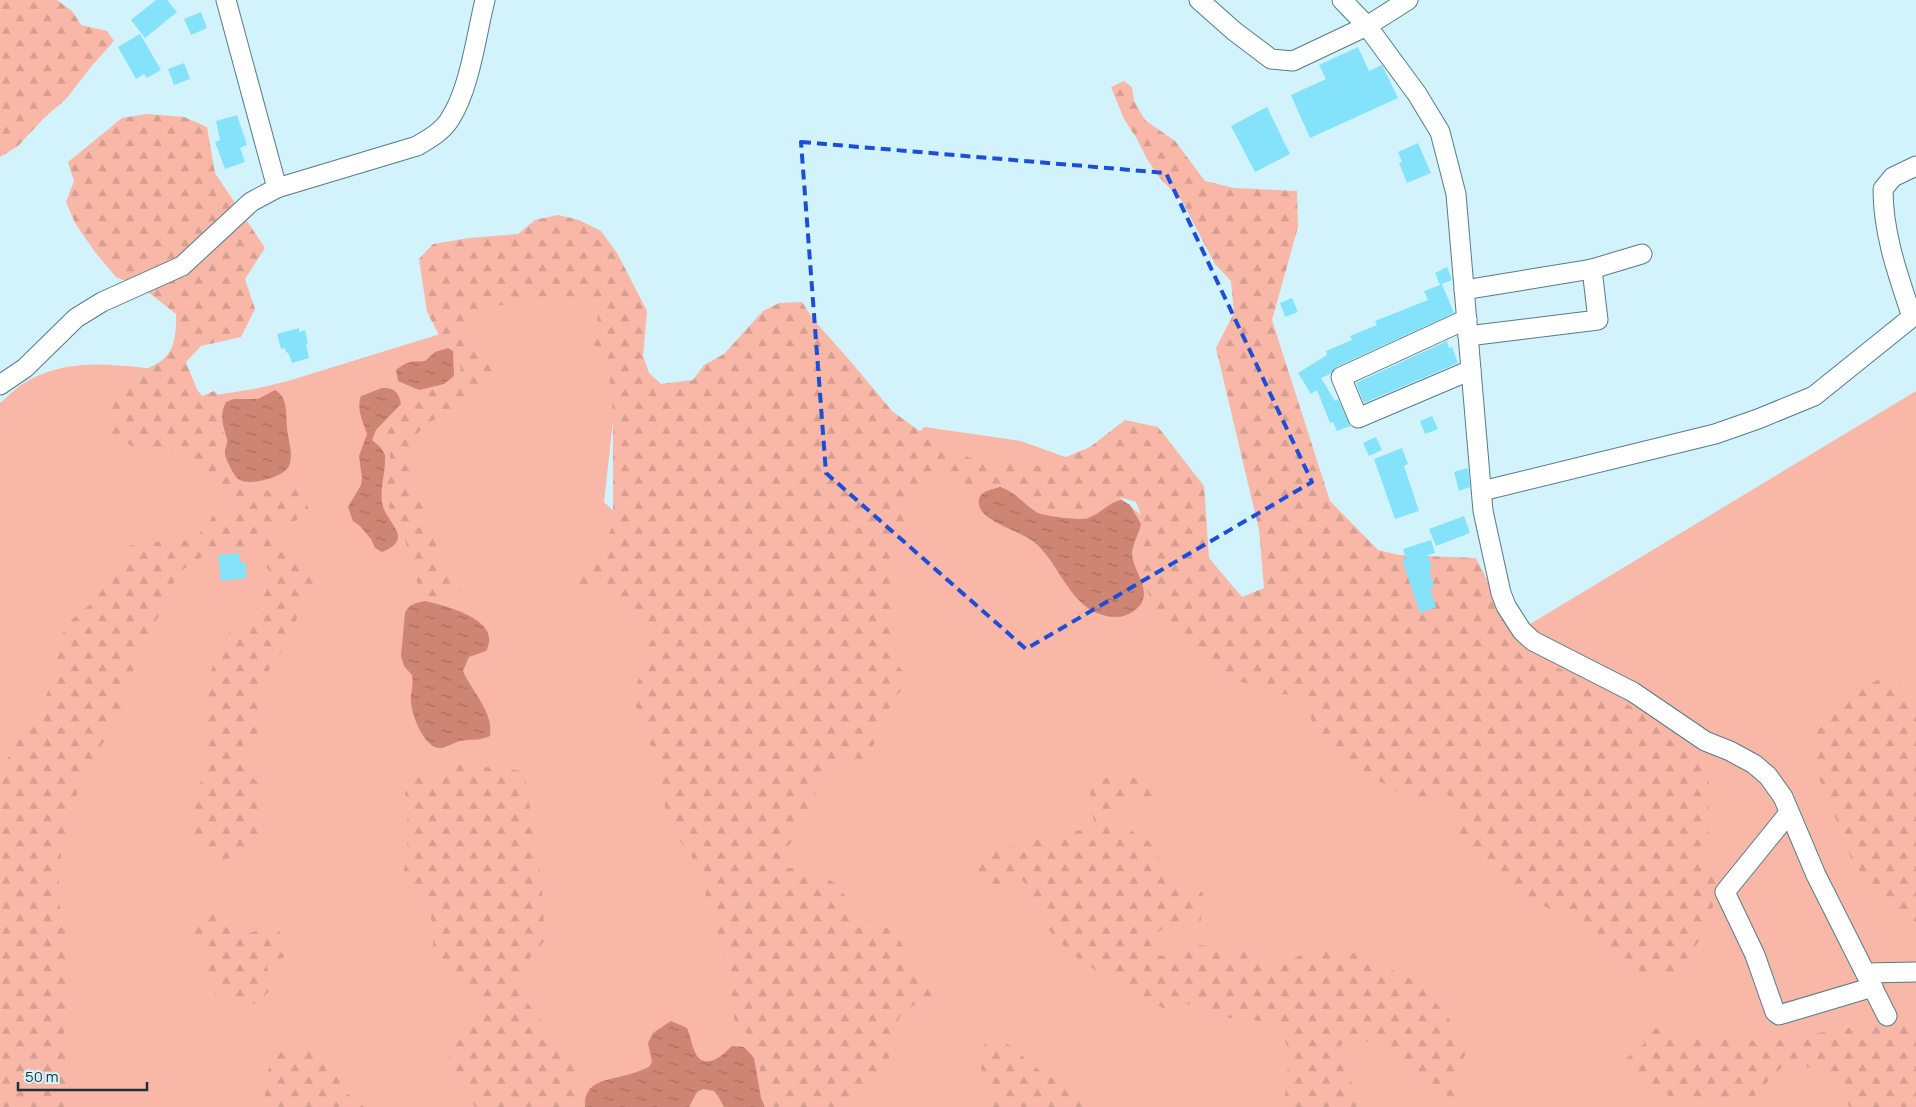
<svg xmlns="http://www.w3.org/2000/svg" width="1916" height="1107" viewBox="0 0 1916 1107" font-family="Manrope,sans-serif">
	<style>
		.green { fill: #f9b7a7 }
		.forest { fill: url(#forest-firs) }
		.water { fill: url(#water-ripples) }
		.building { fill: #84e2fa }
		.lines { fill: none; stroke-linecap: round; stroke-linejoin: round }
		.minor-casing { stroke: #557c86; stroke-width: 21 }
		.minor { stroke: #fff; stroke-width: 19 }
		.marked { fill: none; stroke: #1d4ed8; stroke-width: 4; stroke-dasharray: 10 6; stroke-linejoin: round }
	</style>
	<defs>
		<pattern id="forest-firs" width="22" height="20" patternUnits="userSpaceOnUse" patternTransform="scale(1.25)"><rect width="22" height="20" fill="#f9b7a7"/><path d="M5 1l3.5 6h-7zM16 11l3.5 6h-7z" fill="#d59e90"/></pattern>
		<pattern id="water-ripples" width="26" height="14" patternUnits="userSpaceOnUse" patternTransform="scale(1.25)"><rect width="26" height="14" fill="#cf8573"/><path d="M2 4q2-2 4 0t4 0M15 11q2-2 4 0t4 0" fill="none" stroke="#a86d5f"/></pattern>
	</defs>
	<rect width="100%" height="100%" fill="#d2f3fc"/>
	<!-- green -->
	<path class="green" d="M604 294 618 376 604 502 740 627 924 427 1021 441 1076 461 1381 714 1916 391V1107H0V403C8 396 16 388 24 383 72 353 131 367 183 373L203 397 254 389 288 381 453 330 440 302Z"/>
	<!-- forest -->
	<g class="forest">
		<polygon points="0,0 57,0 72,11 81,25 107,31 114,41 90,68 66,99 45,117 18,146 0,157"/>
		<path d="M1124 81 1132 87 1134 101 1145 120 1175 141 1205 181 1234 188 1297 191 1298 227 1272 320 1330 501 1378 550 1399 555 1476 558 1522 649 1706 746 1709 783V840L1707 861 1718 884 1710 919 1696 946 1680 980 1641 972 1569 918 1512 891 1461 842 1448 795 1409 800 1342 757 1320 736 1299 696 1273 693 1231 678 1210 657 1162 627 1136 562 1145 525 1136 502 1119 497 1101 505 1087 515 1049 511 1006 482C969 494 964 486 930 471L917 492 890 555 889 573 894 595 890 614 897 639 892 660 905 673 903 689 892 700 881 735 859 764 838 765 819 784 802 827 786 849 783 867 814 871 838 885 858 916 895 931 918 976 939 992 902 1012 889 1042V1065L863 1092 844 1107H772L759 1067 755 1041 735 1023 732 1006 731 975 705 905 707 874 688 853 668 823 655 757 631 694 649 660 638 615 603 590 577 586 573 566 599 552 613 526V413L607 355 594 346 600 298 579 296 494 306 463 326 472 348 489 351 496 363 491 380 482 389 464 401 456 410 427 423 418 433 415 457 409 477 421 498 450 581 460 591 450 600 428 596 419 589 403 533 390 510 385 490 390 469V452L378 436 406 405 414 393 450 386 461 372 458 353 440 337 427 312 419 259 433 244 469 238 518 234 535 220 558 215 579 220 601 231 617 253 647 311 643 356 649 373 661 384 693 380 704 365 724 354 763 311 779 303 802 302 813 319 852 363 892 411 943 448 982 462 1044 466 1090 447 1125 420 1158 427 1204 486 1209 558 1242 597 1264 588 1259 530 1216 348 1234 313 1231 281 1215 264 1182 201 1159 177 1147 159 1137 139 1124 119 1111 87Z"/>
		<path d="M147 114 184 117 207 127 215 173 265 248 245 279 255 309 241 337 201 346 186 362 200 397 214 391 220 397 218 408 220 424 226 438 222 459 238 482 271 492 295 488 301 491 310 512 293 522 274 529 285 546 313 568 316 584 304 593 290 642 270 667 261 701 263 732 244 742 237 761 259 784 262 838 251 855 211 861 192 838V816L206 762V717L210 673 230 631 252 616 266 592 269 571 259 552 230 547 204 556 179 572 161 612 139 648 123 709 81 780 61 851 58 899 71 952 63 1045 73 1107H0V771L20 737 40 711 53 679 52 652 70 621 92 603 120 557 129 546 146 541 165 542 190 540 209 526 212 516 242 511 234 497 216 496 209 471 183 457 159 448H135L113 435 105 418 125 377C164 363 177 359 176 314L143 288 116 277 95 252 75 223 66 202 74 181 68 162 122 118Z"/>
		<polygon points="1883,677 1903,684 1916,698 1916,928 1888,908 1852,861 1826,793 1814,769 1816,730 1839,701"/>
		<path d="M462 764 524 771 541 876 545 940 522 967 527 1002 555 1041 576 1051 575 1107H475L447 1053 450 1029 475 1020 478 1003 459 986 434 956 430 903 402 881C409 847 409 826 405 792L416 778Z"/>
		<path d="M1113 776 1136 778 1161 790C1151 803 1140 803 1124 800L1109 810 1117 822 1151 843 1167 875 1203 893 1201 921 1172 922 1153 936 1158 955 1177 958 1197 945 1231 947 1280 963 1318 949 1359 954 1417 982 1447 1016 1469 1047 1453 1080 1455 1100 1410 1075 1373 1041 1341 1044 1344 1072 1370 1107H1288L1285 1096 1289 1053 1279 1023 1230 1018 1190 1004 1168 1010 1142 999 1107 978 1070 953 1043 924 1025 883 1015 873 999 886 987 881 976 867 983 854 1054 834 1096 828 1092 813V799L1088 787 1098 780Z"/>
		<polygon points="211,908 246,934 273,926 285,937 284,957 267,965 270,990 256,1004 236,1004 216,997 206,964 192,931 197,915"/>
		<polygon points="1896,1020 1916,1024 1916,1107 1850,1107 1823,1074 1790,1059 1750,1100 1676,1099 1646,1085 1623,1061 1644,1044 1639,1024 1699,1039 1771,1041"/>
		<polygon points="986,1037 1005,1042 1043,1073 1088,1097 1094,1107 993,1107 990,1091 981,1068"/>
		<path d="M313 1044 337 1066 341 1091 358 1100 364 1107H269C260 1092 268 1069 274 1053L298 1046Z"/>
	</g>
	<!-- water -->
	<g class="water">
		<path d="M448 348 453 351 454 376 444 384 419 390 398 381 396 370C409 360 410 362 425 361L435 352Z"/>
		<path d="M382 388C394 387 399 392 401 404L376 430 372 440 381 448 385 455C386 471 380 487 382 502 384 522 417 538 382 552L375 548 371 539 360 526 353 521 348 507 361 485 362 478 359 456 367 434C363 422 356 409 361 396Z"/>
		<path d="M275 390C288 397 286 414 287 428 288 440 294 454 289 466 284 477 247 488 237 478 234 475 225 458 225 454 224 449 228 445 227 439 223 425 219 415 226 402L234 399H258Z"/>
		<path d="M1000 487C1016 492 1024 505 1038 513 1046 516 1080 521 1088 518 1100 514 1108 503 1121 500L1130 505 1141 524C1139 533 1133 544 1132 553 1132 570 1151 587 1141 604 1137 610 1126 617 1118 617 1071 617 1063 566 1034 542 1021 531 981 522 979 504 977 491 991 490 1000 487Z"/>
		<path d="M425 601C446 606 504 620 486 651L469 657 463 671C472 692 494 712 490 736 481 741 470 739 460 741 454 743 447 747 441 748 425 750 412 716 411 703 410 693 414 685 412 675L404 666 401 656 405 613C409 604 416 603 425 601Z"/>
		<path d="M671 1021 687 1028C691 1037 692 1048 697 1056 707 1070 724 1054 732 1046L744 1047 754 1058 761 1098 765 1107H724L718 1096 714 1091 703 1089 697 1092 689 1107H585C583 1081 608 1080 627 1075 634 1073 642 1070 649 1067L652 1062 648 1043 653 1033Z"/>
	</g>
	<!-- building -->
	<g class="building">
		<polygon points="156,0 167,0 177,12 145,38 131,20"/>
		<polygon points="201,12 207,28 191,35 184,19"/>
		<polygon points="140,34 161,70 147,78 144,74 136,79 118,47"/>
		<polygon points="1358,47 1369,71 1382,65 1398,98 1310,138 1291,95 1326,79 1319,65"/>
		<polygon points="184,63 190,79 174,85 168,69"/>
		<polygon points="1267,107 1290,154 1255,172 1231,126"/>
		<polygon points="237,115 247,145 240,148 245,162 225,169 215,142 220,140 216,121"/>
		<polygon points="1418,143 1431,173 1407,183 1399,163 1402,162 1398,152"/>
		<polygon points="1447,267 1452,280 1442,284 1454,313 1336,367 1330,374 1321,378 1335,401 1338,399 1350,426 1337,431 1333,422 1330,423 1317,390 1311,394 1298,373 1327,355 1326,351 1352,340 1350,336 1377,325 1375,321 1428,300 1424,291 1440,285 1435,273"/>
		<polygon points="1292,298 1298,312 1285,317 1280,303"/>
		<polygon points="299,328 299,332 305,330 308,343 306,344 309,358 292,363 288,352 286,353 285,348 281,349 277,334"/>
		<polygon points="1447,341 1449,348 1452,347 1458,363 1364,403 1356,383"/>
		<polygon points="1432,416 1438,429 1425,434 1420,421"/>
		<polygon points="1376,437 1382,450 1369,456 1363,443"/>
		<polygon points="1402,448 1408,464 1404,466 1419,511 1395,519 1374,459"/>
		<polygon points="1468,468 1470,487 1459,491 1454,472"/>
		<polygon points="1464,516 1470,533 1436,546 1429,529"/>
		<polygon points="1431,540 1435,553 1428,555 1432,568 1429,569 1434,587 1430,588 1436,607 1420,613 1402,560 1406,559 1403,549"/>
		<polygon points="239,553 240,563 245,562 247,578 221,581 218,555"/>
	</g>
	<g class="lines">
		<!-- minor casing -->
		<g class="minor-casing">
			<g id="minor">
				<polyline points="226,0 277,188"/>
				<polyline points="1199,0 1234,31 1271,59 1293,61 1367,26 1408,0"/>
				<polyline points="1342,0 1367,26 1417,94 1440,132 1456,194 1483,511 1501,593 1506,606 1522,631 1533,641 1633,692 1705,741 1730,751 1754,764 1768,776 1783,797 1816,875 1887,1016"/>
				<polyline points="1464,290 1592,269 1642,254"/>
				<path d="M1912 317C1898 275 1883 234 1883 189L1893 177 1916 166"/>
				<polyline points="1467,319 1341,377 1358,418 1471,370"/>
				<polyline points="1468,336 1598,320 1592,269"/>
				<path d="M0 385 25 368 76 318 102 302 182 266 251 202 277 188 417 146C429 139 443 131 450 119 470 88 476 36 485 0"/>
				<polyline points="1482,491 1715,434 1758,419 1814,396 1916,314"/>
				<polyline points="1789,813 1725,892 1755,955 1775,1012 1779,1015 1873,987"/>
				<polyline points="1866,973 1916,972"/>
			</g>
		</g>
		<!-- minor -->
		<use href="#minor" class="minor"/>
	</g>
	<!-- marked area -->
	<path class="marked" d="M801 142 1166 173 1312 482 1026 649 826 473Z"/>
	<!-- scale -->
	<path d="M18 1082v8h129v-8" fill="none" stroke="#213135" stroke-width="2.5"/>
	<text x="25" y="1082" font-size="15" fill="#213135" stroke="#d2f3fc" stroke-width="4" paint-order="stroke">50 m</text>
</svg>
